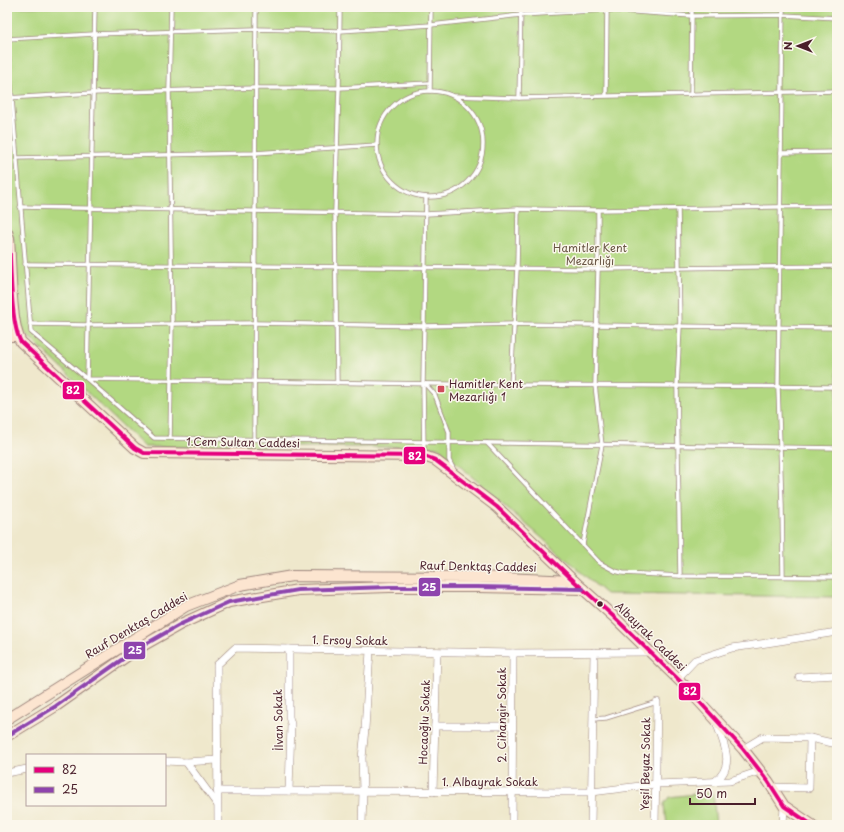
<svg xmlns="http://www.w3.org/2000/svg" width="844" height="832" viewBox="0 0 844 832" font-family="'Playpen Sans',sans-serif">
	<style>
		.green { fill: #b2d881; stroke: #7e7c56 }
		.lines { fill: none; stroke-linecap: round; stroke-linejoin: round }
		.lane-casing { stroke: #9c847c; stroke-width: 5 }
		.street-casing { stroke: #9c847c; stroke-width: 8 }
		.secondary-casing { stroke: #9c847c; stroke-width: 12 }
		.lane { stroke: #fff; stroke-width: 3.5 }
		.street { stroke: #fff; stroke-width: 7 }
		.secondary { stroke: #fce5d0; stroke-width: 10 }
		.bus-1-casing { stroke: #fbf7ec; stroke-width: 7 }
		.bus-2-casing { stroke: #fbf7ec; stroke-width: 7 }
		.bus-1 { stroke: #e5007d; stroke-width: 4 }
		.bus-2 { stroke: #8e44ad; stroke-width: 4 }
		.poi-dot { fill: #d1495b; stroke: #fbf7ec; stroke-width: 1.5 }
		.bus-dot { fill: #4a1f2b; stroke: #fbf7ec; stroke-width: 1.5 }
		.labels { text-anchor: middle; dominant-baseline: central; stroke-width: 3; stroke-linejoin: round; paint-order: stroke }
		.park-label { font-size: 11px; fill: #695645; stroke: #fbf7ec }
		.poi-label { font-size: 11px; fill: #4a1f2b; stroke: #fbf7ec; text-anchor: start }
		.street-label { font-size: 11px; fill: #4a1f2b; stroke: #fbf7ec }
		.line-badge { stroke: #fbf7ec; stroke-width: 1.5 }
		.badge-label { font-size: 11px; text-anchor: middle; font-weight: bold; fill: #fff }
	</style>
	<rect width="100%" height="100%" fill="#fbf7ec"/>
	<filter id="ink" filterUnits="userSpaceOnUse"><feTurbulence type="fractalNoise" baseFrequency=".025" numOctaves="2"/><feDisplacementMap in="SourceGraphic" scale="8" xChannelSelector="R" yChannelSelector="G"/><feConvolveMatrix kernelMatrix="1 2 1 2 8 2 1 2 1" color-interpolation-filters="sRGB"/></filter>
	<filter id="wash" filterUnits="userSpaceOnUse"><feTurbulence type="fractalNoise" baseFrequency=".012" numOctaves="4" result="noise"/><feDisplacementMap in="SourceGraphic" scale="16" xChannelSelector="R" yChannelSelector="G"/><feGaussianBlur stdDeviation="0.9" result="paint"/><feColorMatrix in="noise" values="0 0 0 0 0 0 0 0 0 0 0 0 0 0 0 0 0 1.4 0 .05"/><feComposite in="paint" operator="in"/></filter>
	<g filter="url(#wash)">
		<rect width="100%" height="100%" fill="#efe8cc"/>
		<!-- green -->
		<g class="green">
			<polygon points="7,7 837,7 837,597 606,594 438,447 144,447 21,329 13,238 7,226"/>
			<polygon points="713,792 716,825 667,825 666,816 665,815 664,804 669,797"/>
		</g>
	</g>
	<g filter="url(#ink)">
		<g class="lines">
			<!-- lane casing -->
			<g class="lane-casing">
				<g id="lane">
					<polyline points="95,7 87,379 511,385 837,387"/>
					<polyline points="7,38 31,332 87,379 154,438 837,448"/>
					<polyline points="7,39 94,34 255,29 340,31 431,25 521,15 607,10 692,16 783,15 837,18"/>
					<polyline points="430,91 431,7"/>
					<circle cx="430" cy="144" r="53"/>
					<polyline points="606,95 607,7"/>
					<polyline points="691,95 692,7"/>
					<polyline points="454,96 519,98 837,91"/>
					<polyline points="7,98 93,93 255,88 339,88 429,83"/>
					<polyline points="519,98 521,7"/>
					<polyline points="781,153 837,152"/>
					<polyline points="17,158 255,153 377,145"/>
					<polyline points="20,207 426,214 518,209 598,210 837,206"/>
					<polyline points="678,209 680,326 677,386 680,576"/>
					<polyline points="25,264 598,269 837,266"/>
					<polyline points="30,324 88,325 254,323 424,326 514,324 837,328"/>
					<polyline points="337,383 335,212 339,88 340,7"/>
					<polyline points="425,384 435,395 449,432 449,460 454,470"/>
					<polyline points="511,385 517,268 518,209"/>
					<polyline points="170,438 172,323 169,91 171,7"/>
					<polyline points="254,439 256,7"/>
					<polyline points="487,443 600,563 615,571 623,573 680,576 837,577"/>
					<polyline points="424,456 423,384 426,197"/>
					<polyline points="583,544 602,445 595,385 598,269 598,210"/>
					<polyline points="783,576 782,505 778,387 783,7"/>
					<polyline points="593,719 606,718 657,702"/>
				</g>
			</g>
			<!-- street casing -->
			<g class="street-casing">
				<g id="street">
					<polyline points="289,649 289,717 291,724 289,791"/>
					<polyline points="799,677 837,675"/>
					<polyline points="677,679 695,660 732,648 767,643 837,632"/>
					<polyline points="435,726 512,726"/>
					<polyline points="743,749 763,737 810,738 837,744"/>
					<polyline points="165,761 186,762 217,804"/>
					<polyline points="186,762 217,760"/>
					<polyline points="7,773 27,769"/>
					<path d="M714 782C737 767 723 742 716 722"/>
					<polyline points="772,787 809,788 810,738"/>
					<polyline points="217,791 592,792 656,784 730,781 760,771"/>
					<polyline points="433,792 437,652"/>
					<polyline points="218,825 217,665 235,648 513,653 649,652"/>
					<polyline points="362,825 363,791 362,758 365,729 370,651"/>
					<polyline points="512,825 513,653"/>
					<polyline points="591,825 594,652"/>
					<polyline points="655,825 657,702"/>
					<polyline points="783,825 784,806"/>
				</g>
			</g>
			<!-- secondary casing -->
			<g class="secondary-casing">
				<g id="secondary">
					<path d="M7 232 9 238C11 262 10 324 21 342L135 448 144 453 424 456 435 460 497 507 574 581 613 616 685 686 743 749 768 781 784 806 812 825"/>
					<polyline points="7,336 17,336"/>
					<polyline points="7,719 186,606 240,585 292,576 478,577 574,581"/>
					<polyline points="7,736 56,706 137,649 181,624 229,602 298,590 390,587 477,587 583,589"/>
				</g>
			</g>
			<!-- lane -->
			<use href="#lane" class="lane"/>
			<!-- street -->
			<use href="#street" class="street"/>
			<!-- secondary -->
			<use href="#secondary" class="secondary"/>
			<!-- bus-1 casing -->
			<g class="bus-1-casing">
				<path id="bus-1" d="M7 232 9 238C11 262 10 324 21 342L135 448 144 453 424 456 435 460 497 507 574 581 613 616 685 686 743 749 768 781 784 806 812 825"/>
			</g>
			<!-- bus-2 casing -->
			<g class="bus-2-casing">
				<polyline id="bus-2" points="7,736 56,706 137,649 181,624 229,602 298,590 390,587 477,587 583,589"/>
			</g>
			<!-- bus-1 -->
			<use href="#bus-1" class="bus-1"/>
			<!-- bus-2 -->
			<use href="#bus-2" class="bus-2"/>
		</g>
	</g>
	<!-- markers -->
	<rect class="poi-dot" x="437" y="385" width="8" height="8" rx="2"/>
	<circle class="bus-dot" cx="600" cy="604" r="3.5"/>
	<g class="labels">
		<!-- park labels -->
		<g class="park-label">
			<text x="590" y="247">Hamitler Kent<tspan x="590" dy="13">Mezarlığı</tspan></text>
		</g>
		<!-- poi labels -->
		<g class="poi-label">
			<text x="449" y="383">Hamitler Kent<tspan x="449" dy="13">Mezarlığı 1</tspan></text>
		</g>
		<!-- street labels -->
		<g class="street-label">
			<text transform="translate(243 442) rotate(1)">1.Cem Sultan Caddesi</text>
			<text transform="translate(478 566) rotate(1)">Rauf Denktaş Caddesi</text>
			<text transform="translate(136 625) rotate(-31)">Rauf Denktaş Caddesi</text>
			<text transform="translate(651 636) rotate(44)">Albayrak Caddesi</text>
			<text transform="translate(350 640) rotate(1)">1. Ersoy Sokak</text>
			<text transform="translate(501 715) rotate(-90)">2. Cihangir Sokak</text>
			<text transform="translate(278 720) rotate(-91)">İlvan Sokak</text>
			<text transform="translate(424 722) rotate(-88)">Hocaoğlu Sokak</text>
			<text transform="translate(645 764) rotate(-89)">Yeşil Beyaz Sokak</text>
			<text x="490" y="781">1. Albayrak Sokak</text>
		</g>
	</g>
	<g class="line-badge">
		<rect x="62" y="381" width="23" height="19" rx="4" fill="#e5007d"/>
		<rect x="403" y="446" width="23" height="19" rx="4" fill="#e5007d"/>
		<rect x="418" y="577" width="23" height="20" rx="4" fill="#8e44ad"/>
		<rect x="123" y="641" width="23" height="19" rx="4" fill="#8e44ad"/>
		<rect x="678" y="682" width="23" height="19" rx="4" fill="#e5007d"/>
	</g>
	<g class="badge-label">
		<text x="73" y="394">82</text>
		<text x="415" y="460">82</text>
		<text x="429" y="591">25</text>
		<text x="135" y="654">25</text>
		<text x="690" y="695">82</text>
	</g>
	<!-- margin -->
	<rect width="844" height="832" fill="none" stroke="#fbf7ec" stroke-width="24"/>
	<!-- legend -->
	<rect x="26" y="754" width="140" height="52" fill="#fbf7ec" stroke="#b4a19f"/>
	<rect x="34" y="767" width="20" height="6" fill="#e5007d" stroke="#b4a19f"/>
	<text x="62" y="774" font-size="12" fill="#4a1f2b">82</text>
	<rect x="34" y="787" width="20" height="6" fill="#8e44ad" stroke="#b4a19f"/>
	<text x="62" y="794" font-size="12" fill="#4a1f2b">25</text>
	<!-- north arrow -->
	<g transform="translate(798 46) rotate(270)" stroke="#fbf7ec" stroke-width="3" paint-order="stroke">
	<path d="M0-3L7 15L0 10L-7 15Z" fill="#4a1f2b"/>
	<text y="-6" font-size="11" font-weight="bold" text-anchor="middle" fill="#4a1f2b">N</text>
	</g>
	<!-- scale -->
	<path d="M690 798v6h65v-6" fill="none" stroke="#4a1f2b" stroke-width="2"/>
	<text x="696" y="798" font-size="12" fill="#4a1f2b" stroke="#fbf7ec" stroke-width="3" paint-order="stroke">50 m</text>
</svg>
